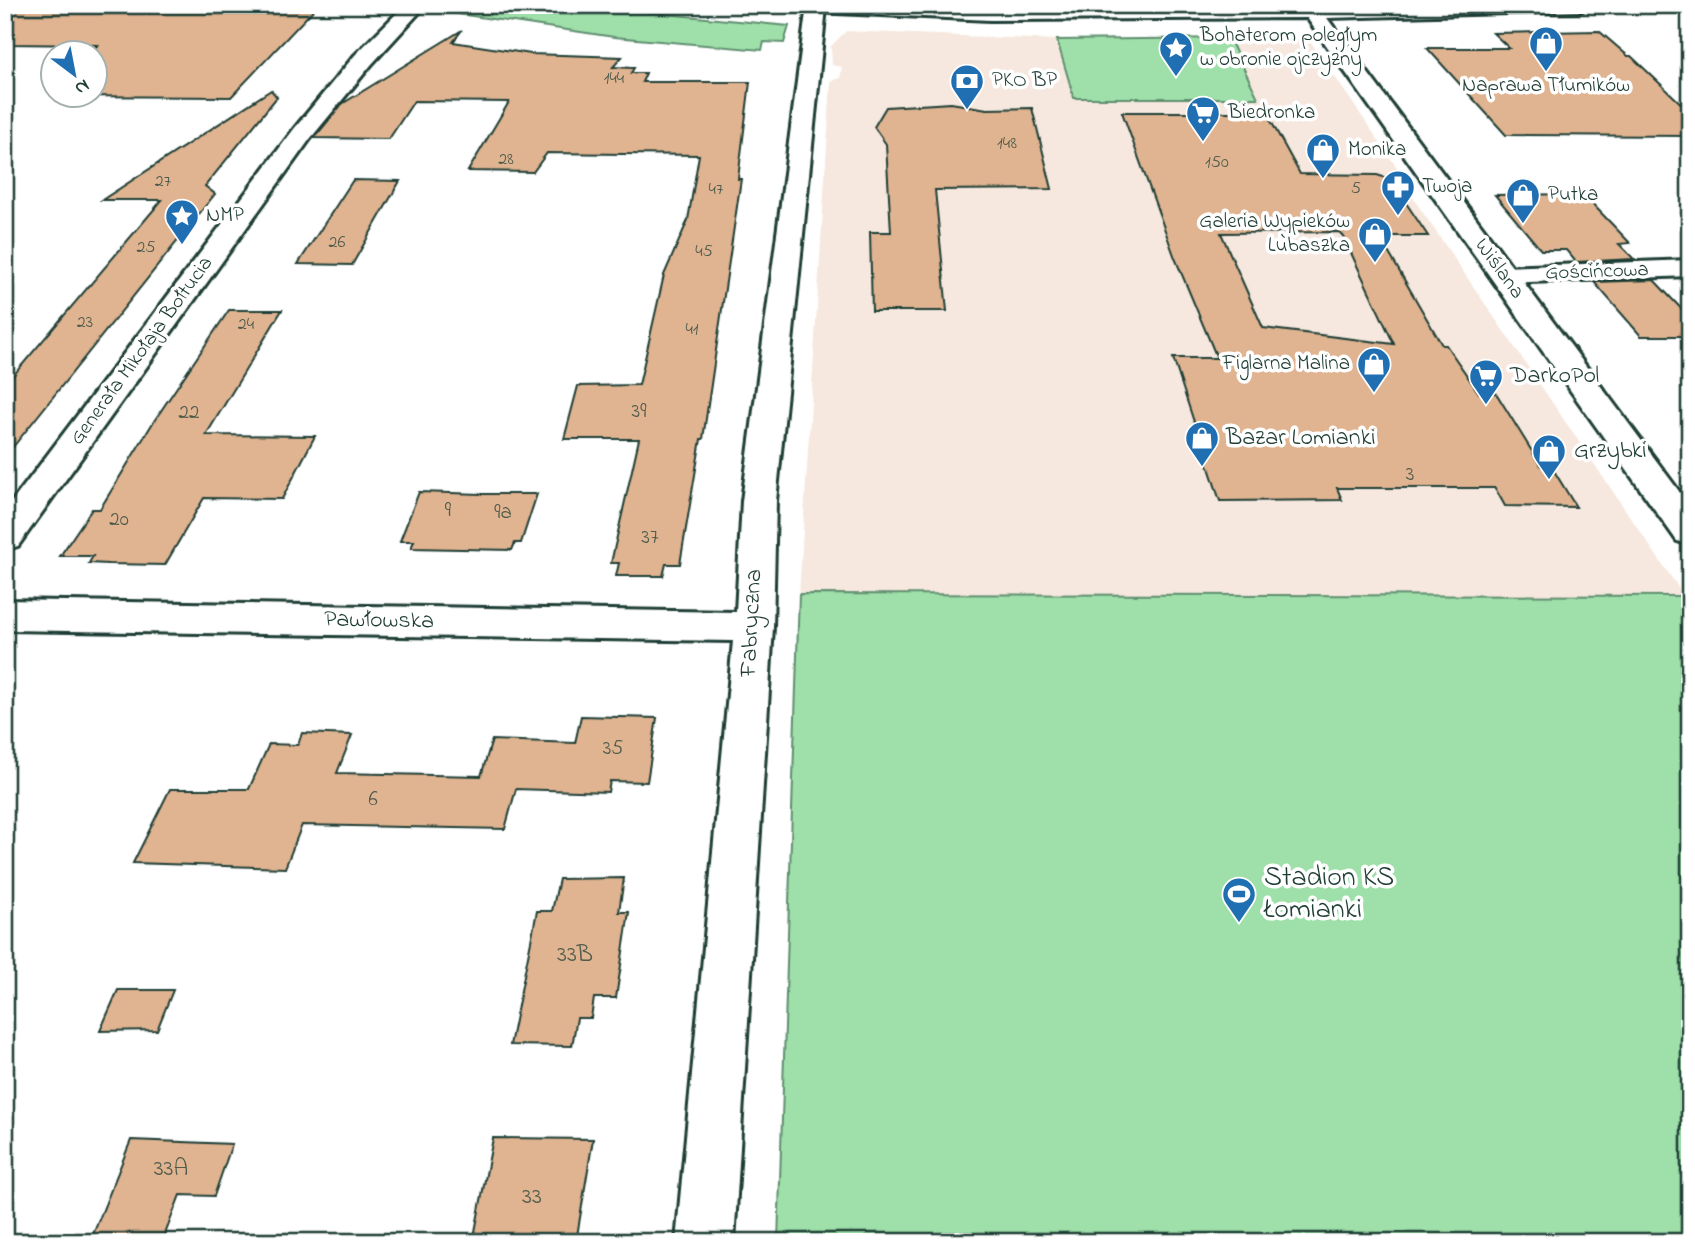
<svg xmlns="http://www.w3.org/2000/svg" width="1695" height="1247" viewBox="0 0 1695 1247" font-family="'Indie Flower',sans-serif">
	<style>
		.built { fill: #f6e8de }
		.green { fill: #9fe0aa; stroke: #5f8e6f; stroke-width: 2 }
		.building { fill: #e0b491; stroke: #1f3d34; stroke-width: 2; fill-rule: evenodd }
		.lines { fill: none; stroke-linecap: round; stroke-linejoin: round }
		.minor-casing { stroke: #1f3d34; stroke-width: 6 }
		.tertiary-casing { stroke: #1f3d34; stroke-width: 6 }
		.minor { fill: #fff; fill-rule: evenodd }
		.tertiary { fill: #fff; fill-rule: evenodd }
		.labels { text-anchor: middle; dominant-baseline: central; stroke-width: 7; stroke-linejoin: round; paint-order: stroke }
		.far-number-label { font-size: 18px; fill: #4f5b4b }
		.far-poi-label { font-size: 21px; fill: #1f3d34; stroke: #fff; text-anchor: start }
		.far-street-label { font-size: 21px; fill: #1f3d34; stroke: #fff }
		.number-label { font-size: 21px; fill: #4f5b4b }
		.poi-label { font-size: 24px; fill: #1f3d34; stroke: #fff; text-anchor: start }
		.street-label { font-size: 24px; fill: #1f3d34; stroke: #fff }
		.near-number-label { font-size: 24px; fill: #4f5b4b }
		.near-poi-label { font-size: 28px; fill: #1f3d34; stroke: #fff; text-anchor: start }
	</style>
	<rect width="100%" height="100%" fill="#fff"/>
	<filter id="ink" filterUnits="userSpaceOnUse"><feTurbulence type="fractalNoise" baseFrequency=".0143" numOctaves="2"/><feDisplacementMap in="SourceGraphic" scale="14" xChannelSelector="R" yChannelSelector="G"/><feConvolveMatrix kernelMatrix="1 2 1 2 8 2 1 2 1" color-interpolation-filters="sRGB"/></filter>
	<g filter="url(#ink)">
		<!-- built -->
		<polygon class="built" points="846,31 1057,40 1074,98 1257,98 1229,38 1309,39 1398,169 1394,170 1684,596 799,594 831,81 840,78 842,67 832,65 831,46"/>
		<!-- green -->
		<g class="green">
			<polygon points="429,5 570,5 789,26 784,43 764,42 762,50 614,37 425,9"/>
			<polygon points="1229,38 1258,98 1074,98 1057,40"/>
			<polygon points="799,594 1684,596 1690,606 1690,1242 778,1242"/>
		</g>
		<!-- building -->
		<g class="building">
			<polygon points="5,5 318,5 231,97 56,96 94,94 94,52 90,52 98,45 5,44"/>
			<polygon points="462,30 453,42 531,54 622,57 613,67 634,68 631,73 646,73 642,82 750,82 738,179 741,179 703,439 701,439 680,564 666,564 663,576 616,576 619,563 611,563 639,439 564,439 578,386 639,385 664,275 688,220 699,155 547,153 533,172 468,171 509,102 414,101 389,139 314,138 342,104"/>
			<polygon points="1599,31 1628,56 1631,56 1690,112 1690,136 1506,135 1427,48 1509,48 1493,33"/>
			<polygon points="271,90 277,97 205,186 215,194 5,457 5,385 162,200 102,200"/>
			<polygon points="951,103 987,109 1032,108 1052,189 935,190 947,311 872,311 870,232 891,232 886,144 874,127 886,107"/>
			<path d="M1122 112H1266L1300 174 1377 175 1390 179 1428 236H1379L1442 345H1446L1479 393H1496L1541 466H1551L1576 507 1505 506 1495 488H1337L1342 500 1220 501 1173 358H1217L1175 258ZM1339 232 1343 236 1394 344 1263 328 1221 233Z"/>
			<polygon points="353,180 400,181 352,265 298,264"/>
			<polygon points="1583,194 1630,243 1619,244 1634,259 1576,262 1566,250 1541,250 1495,195"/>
			<polygon points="1654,280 1690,318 1690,336 1641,336 1594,282"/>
			<polygon points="229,310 282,310 206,435 315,436 282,499 204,498 165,565 108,564 89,563 93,556 60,556 92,509 100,509 154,421"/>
			<polygon points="419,492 482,494 537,494 521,543 515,543 512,550 411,548 414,541 400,541"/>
			<polygon points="581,716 657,718 647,782 610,781 608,792 516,789 505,829 302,825 285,868 133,863 170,789 249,789 269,744 298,745 302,733 352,735 337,773 481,776 492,740 575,743"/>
			<polygon points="624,878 619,912 629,912 616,998 594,998 591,1018 577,1018 572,1046 510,1045 537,911 552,911 559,879"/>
			<polygon points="118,990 173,990 157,1030 100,1031"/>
			<polygon points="493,1138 593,1139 576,1242 473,1242"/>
			<polygon points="131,1140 232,1144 214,1196 180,1195 162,1242 90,1242"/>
		</g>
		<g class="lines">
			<!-- minor casing -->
			<g class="minor-casing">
				<g id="minor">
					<polygon points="405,5 426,5 371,65 310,139 18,546 5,550 5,511 294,129 355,55"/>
					<polygon points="807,5 826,7 776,501 773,627 734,1242 676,1242 733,641 5,630 5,600 736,612 742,501"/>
					<polygon points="1690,260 1690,276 1504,283 1494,281 1490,275 1494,269 1504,267"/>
				</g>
			</g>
			<!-- tertiary casing -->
			<g class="tertiary-casing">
				<polygon id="tertiary" points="783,5 1089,9 1298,5 1591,5 1581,11 1327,18 1690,506 1690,545 1677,541 1307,18 990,20 793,11"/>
			</g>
			<!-- minor -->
			<use href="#minor" class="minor"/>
			<!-- tertiary -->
			<use href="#tertiary" class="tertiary"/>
		</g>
	</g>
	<!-- icons -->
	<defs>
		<g id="shop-pin" transform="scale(1.75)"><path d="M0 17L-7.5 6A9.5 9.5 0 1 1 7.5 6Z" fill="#1f6fb2" stroke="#fff"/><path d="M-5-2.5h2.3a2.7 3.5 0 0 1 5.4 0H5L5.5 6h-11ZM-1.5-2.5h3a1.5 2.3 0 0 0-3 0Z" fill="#fff"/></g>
		<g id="sight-pin" transform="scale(1.75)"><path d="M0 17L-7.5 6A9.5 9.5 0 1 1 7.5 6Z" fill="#1f6fb2" stroke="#fff"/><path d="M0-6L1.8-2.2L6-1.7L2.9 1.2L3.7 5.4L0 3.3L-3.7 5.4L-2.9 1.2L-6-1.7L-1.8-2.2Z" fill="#fff"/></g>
		<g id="bank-pin" transform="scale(1.75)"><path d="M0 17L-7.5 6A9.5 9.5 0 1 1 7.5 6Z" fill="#1f6fb2" stroke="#fff"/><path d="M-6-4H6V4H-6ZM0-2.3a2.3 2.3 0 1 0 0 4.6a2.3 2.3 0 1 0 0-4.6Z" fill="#fff"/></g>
		<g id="supermarket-pin" transform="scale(1.75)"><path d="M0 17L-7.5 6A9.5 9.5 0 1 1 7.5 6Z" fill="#1f6fb2" stroke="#fff"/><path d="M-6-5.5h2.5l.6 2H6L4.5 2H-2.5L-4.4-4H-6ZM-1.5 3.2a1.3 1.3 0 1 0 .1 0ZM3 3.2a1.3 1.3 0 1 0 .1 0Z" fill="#fff"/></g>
		<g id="pharmacy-pin" transform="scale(1.75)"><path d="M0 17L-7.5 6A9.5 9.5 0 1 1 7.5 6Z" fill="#1f6fb2" stroke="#fff"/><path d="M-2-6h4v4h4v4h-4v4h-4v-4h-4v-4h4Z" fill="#fff"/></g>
		<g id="stadium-pin" transform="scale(1.75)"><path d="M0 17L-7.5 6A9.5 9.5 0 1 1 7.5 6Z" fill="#1f6fb2" stroke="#fff"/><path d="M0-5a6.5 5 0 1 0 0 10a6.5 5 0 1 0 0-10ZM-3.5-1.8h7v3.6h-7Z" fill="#fff"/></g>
	</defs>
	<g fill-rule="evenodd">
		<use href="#shop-pin" x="1546" y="43"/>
		<use href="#sight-pin" x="1176" y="48"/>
		<use href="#bank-pin" x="967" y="81"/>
		<use href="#supermarket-pin" x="1203" y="113"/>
		<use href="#shop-pin" x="1323" y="150"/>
		<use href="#pharmacy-pin" x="1398" y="187"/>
		<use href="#shop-pin" x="1523" y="195"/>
		<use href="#sight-pin" x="182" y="216"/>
		<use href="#shop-pin" x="1375" y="234"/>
		<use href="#shop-pin" x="1374" y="364"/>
		<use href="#supermarket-pin" x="1486" y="376"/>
		<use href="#shop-pin" x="1202" y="438"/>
		<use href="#shop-pin" x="1549" y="451"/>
		<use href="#stadium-pin" x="1239" y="894"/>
	</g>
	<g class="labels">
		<!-- far-number labels -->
		<g class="far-number-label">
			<text x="614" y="79">144</text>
			<text x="1007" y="144">148</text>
			<text x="506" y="160">28</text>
			<text x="1217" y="163">150</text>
			<text x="163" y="182">27</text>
			<text x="1356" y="189">5</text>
			<text x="716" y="190">47</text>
			<text x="337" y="243">26</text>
			<text x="146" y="248">25</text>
			<text x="704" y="252">45</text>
			<text x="85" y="323">23</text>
			<text x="246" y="325">24</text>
			<text x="692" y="330">41</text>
		</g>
		<!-- far-poi labels -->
		<g class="far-poi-label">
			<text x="1200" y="36">Bohaterom poległym<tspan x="1200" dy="24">w obronie ojczyzny</tspan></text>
			<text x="992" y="81">PKO BP</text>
			<text x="1546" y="86" text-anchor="middle">Naprawa Tłumików</text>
			<text x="1228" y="113">Biedronka</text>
			<text x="1348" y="150">Monika</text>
			<text x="1422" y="187">Twoja</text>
			<text x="1548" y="195">Putka</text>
			<text x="206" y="216">NMP</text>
			<text x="1350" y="222" text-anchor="end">Galeria Wypieków<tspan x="1350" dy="24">Lubaszka</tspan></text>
			<text x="1350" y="364" text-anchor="end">Figlarna Malina</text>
		</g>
		<!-- far-street labels -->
		<g class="far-street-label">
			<text transform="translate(1499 269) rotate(54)">Wiślana</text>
			<text transform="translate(1597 272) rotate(-2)">Gościńcowa</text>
			<text transform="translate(142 351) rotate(-54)">Generała Mikołaja Bołtucia</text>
		</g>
		<!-- number labels -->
		<g class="number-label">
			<text x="639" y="412">39</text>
			<text x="189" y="413">22</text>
			<text x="1410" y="475">3</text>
			<text x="448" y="511">9</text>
			<text x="503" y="513">9a</text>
			<text x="119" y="520">20</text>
			<text x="650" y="538">37</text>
			<text x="613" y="749">35</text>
			<text x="373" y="800">6</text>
		</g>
		<!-- poi labels -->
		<g class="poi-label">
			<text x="1510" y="376">DarkoPol</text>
			<text x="1226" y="438">Bazar Lomianki</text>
			<text x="1574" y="451">Grzybki</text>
		</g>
		<!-- street labels -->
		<g class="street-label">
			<text transform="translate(379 621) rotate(1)">Pawłowska</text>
			<text transform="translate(752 623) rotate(-87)">Fabryczna</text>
		</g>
		<!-- near-number labels -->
		<g class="near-number-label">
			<text x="575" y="955">33B</text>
			<text x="171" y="1169">33A</text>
			<text x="532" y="1197">33</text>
		</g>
		<!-- near-poi labels -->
		<g class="near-poi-label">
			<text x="1264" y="878">Stadion KS<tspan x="1264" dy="32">Łomianki</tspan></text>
		</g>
	</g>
	<!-- margin -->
	<rect width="1695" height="1247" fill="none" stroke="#fff" stroke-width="28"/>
	<rect x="14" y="14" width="1667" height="1219" fill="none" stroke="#1f3d34" stroke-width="2.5" filter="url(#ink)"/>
	<!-- north arrow -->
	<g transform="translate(74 74) rotate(148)"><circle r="33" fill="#ffffff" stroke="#a5b1ae" stroke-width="2"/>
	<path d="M0-5L12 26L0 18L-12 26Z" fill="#1f6fb2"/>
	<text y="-10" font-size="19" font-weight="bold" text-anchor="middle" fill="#1f3d34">N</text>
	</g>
</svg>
